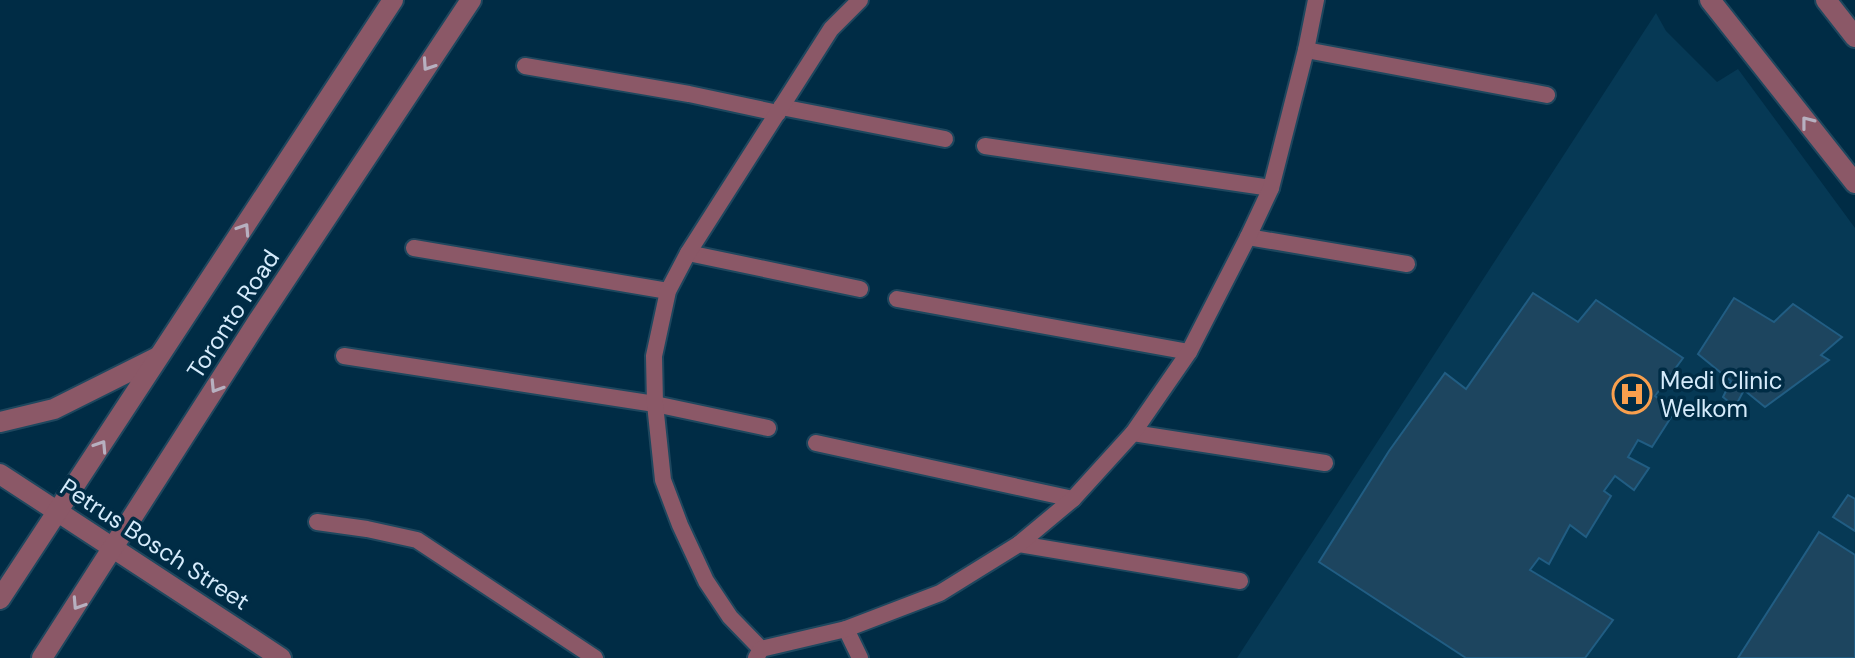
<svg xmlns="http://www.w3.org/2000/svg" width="1855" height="658" viewBox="0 0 1855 658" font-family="'DM Sans',sans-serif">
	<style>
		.built { fill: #063955 }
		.building { fill: #1d455f; stroke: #215d83; stroke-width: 2 }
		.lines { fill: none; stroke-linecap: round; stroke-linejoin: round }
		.service-casing { stroke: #1e475e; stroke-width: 20 }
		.minor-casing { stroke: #1e475e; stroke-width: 24 }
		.tertiary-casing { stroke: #1e475e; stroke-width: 24 }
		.service { stroke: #8b5867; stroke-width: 16 }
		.minor { stroke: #8b5867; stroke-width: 20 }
		.tertiary { stroke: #8b5867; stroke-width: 20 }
		.oneway { stroke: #b7b0c0 }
		.labels { text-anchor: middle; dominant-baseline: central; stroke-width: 7; stroke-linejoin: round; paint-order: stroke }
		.street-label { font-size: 24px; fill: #d5ebfb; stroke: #002c45 }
		.poi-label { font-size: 24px; fill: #d5ebfb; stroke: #002c45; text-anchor: start }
	</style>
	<rect width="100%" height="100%" fill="#002c45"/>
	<!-- built -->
	<polygon class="built" points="1656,13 1666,31 1717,82 1738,69 1855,228 1855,658 1237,658"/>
	<!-- building -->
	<g class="building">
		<polygon points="1533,293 1578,322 1596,300 1683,358 1655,396 1675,411 1652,447 1638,440 1628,457 1649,468 1634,490 1615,476 1604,491 1611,496 1586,537 1570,525 1549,564 1539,558 1530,570 1613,620 1585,658 1466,658 1319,562 1389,451 1445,373 1466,389"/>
		<polygon points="1734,298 1774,322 1793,304 1842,337 1821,355 1829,360 1765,407 1744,390 1735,407 1723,397 1731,381 1698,354"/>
		<polygon points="1848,495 1855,499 1855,531 1833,517"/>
		<polygon points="1819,532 1855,555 1855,658 1738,658"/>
	</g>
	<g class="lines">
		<!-- service casing -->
		<g class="service-casing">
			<g id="service">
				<polyline points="1306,50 1547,95"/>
				<polyline points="525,66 689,94 778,113"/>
				<polyline points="781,107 945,139"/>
				<polyline points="985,146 1271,188"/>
				<polyline points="1248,237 1407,264"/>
				<polyline points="414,248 668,291"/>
				<polyline points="688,253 860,289"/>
				<polyline points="897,299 1189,352"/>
				<polyline points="344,356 655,404 768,428"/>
				<polyline points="1133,433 1325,463"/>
				<polyline points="816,443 1073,499"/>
				<polyline points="317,522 367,529 417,540 595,658"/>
				<polyline points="1019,544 1240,581"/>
				<polyline points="846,629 860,658"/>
				<polyline points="761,649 730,617 706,581 680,525 663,480 655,404 654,356 668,291 688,253 831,29 860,0"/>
				<polyline points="756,658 761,649 846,629 940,593 1019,544 1073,499 1133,433 1189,352 1248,237 1271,188 1306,50 1316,0"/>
			</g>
		</g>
		<!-- minor casing -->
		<g class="minor-casing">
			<polyline id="minor" points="0,474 281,658"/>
		</g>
		<!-- tertiary casing -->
		<g class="tertiary-casing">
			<g id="tertiary">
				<polyline points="1710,0 1855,183"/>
				<polyline points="1826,0 1855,37"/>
				<polyline points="0,422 54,409 158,357"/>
				<polyline points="0,599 393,0"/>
				<polyline points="42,658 258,321 471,0"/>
			</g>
		</g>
		<!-- service -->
		<use href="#service" class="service"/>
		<!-- minor -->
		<use href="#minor" class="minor"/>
		<!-- tertiary -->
		<use href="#tertiary" class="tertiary"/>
	</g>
	<!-- one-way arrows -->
	<defs><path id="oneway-chevron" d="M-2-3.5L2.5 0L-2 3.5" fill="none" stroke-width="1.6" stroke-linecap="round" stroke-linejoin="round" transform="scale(2)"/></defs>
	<g class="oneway">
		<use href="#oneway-chevron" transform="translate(428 65) rotate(124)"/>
		<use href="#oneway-chevron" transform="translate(1807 122) rotate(-128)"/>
		<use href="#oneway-chevron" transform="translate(244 229) rotate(-57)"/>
		<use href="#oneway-chevron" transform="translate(216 387) rotate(122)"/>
		<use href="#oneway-chevron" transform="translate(101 446) rotate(-57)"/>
		<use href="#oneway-chevron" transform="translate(78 604) rotate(123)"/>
	</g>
	<!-- icons -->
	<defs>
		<g id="hospital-ring" transform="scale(2)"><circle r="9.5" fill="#002c45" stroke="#f99f4d" stroke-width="1.5"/><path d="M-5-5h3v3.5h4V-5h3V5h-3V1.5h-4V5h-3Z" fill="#f99f4d"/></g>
	</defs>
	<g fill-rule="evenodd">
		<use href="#hospital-ring" x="1632" y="394"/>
	</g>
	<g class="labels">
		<!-- street labels -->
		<g class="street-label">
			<text transform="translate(233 314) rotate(-57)">Toronto Road</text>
			<text transform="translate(155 544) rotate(33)">Petrus Bosch Street</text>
		</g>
		<!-- poi labels -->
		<g class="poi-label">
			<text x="1660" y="380">Medi Clinic<tspan x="1660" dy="28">Welkom</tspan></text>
		</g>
	</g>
</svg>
